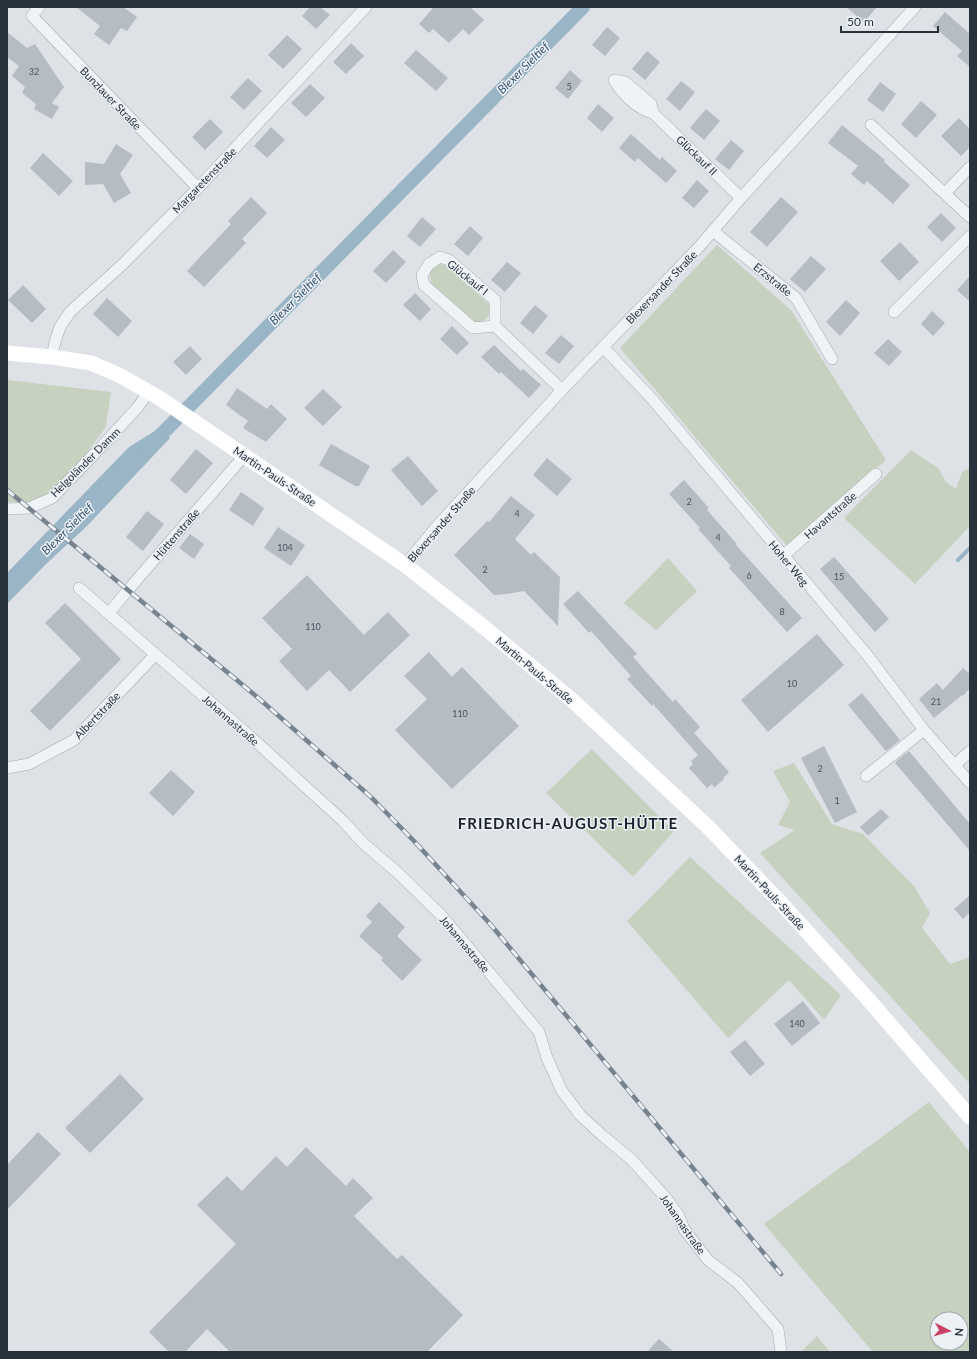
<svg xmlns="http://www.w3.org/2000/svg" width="977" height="1359" viewBox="0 0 977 1359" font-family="Lato,sans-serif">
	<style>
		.green { fill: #c6d1bf; fill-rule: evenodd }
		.water { fill: #99b5c6 }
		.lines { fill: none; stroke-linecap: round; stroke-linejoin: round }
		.stream { stroke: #99b5c6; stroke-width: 4 }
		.canal { stroke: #99b5c6; stroke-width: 14 }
		.building { fill: #b5bcc3 }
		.street-casing { stroke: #a3aab1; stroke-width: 12 }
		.street { stroke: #f0f3f5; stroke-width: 11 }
		.secondary { stroke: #fff; stroke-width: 15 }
		.rail-casing { stroke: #778490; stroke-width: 4.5 }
		.rail { stroke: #edf1f5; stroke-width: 3; stroke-dasharray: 9; stroke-linecap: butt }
		.labels { text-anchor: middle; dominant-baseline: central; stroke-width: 3; stroke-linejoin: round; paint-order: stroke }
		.number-label { font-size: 9px; fill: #4a545e }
		.street-label { font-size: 11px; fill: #27323d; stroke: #edf1f5 }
		.water-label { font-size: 12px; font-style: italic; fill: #335570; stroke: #edf1f5 }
		.district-label { font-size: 15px; font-weight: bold; letter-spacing: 1px; fill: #1a232e; stroke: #edf1f5 }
	</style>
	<rect width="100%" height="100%" fill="#dee2e7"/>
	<!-- green -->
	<g class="green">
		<polygon points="717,245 791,310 886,460 787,546 620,348"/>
		<path d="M440 264 447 266 491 306C489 317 487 321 476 323L431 283 430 273 433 267Z"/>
		<polygon points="7,380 111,392 106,427 72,472 40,502 7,502"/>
		<polygon points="911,450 938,468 946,482 956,489 962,472 970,468 970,526 915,584 844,518"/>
		<polygon points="668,558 697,591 656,630 624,603"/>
		<polygon points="592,749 674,831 633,877 546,793"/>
		<polygon points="794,763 832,824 863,834 914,886 930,913 922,928 950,964 970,957 970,1084 760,853 795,830 778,825 790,802 773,771"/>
		<polygon points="690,857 841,995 824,1020 789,980 728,1038 627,921"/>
		<path d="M929 1102 970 1152V1352H873L764 1224ZM937 1319H961V1343H937Z"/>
		<polygon points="817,1336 830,1352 801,1352"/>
	</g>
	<!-- water -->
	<polygon class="water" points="158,429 170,438 87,526 45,565 7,604 7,573 129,447"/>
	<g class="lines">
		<!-- stream -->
		<polyline class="stream" points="958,560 970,548"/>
		<!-- canal -->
		<polyline class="canal" points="149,447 583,7"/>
	</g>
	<!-- building -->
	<g class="building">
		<polygon points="76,7 123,7 137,17 127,31 121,28 109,45 94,34 100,26"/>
		<polygon points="310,7 320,7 330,15 316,29 302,16"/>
		<polygon points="434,7 470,7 484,20 469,35 463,29 449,43 433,29 429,33 419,24"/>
		<polygon points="846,7 877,7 864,22"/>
		<polygon points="945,12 970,34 970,67 957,56 962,51 933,26"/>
		<polygon points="607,27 620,38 605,56 592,45"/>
		<polygon points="7,32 27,48 35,44 64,87 52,103 59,107 52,119 34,109 36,104 22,93 25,87 12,76 19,66 7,57"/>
		<polygon points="287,35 302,49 283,69 268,55"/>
		<polygon points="351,43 364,56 346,74 333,62"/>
		<polygon points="416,50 448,78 436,91 404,63"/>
		<polygon points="647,51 660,62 645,80 632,69"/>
		<polygon points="570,70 582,81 568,99 555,88"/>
		<polygon points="248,78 262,91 244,110 230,97"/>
		<polygon points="681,81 695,92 680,111 666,99"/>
		<polygon points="880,82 896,94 883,112 867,100"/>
		<polygon points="310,84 325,98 306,117 291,103"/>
		<polygon points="921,101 937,115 916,138 901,124"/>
		<polygon points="598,104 614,118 602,132 587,118"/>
		<polygon points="706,109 720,121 704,140 690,128"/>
		<polygon points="959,118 970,129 970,147 961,156 941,136"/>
		<polygon points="210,119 223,132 205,150 192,137"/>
		<polygon points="842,125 885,160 884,162 910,185 893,204 867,181 864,185 851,174 858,166 828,143"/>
		<polygon points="271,127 285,140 267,158 254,146"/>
		<polygon points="631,134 660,160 662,157 677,171 666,183 638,158 635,162 619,148"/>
		<polygon points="731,140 744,151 729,170 715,159"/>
		<polygon points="116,144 133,155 120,174 131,193 114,203 103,184 85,185 85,162 104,164"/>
		<polygon points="43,153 73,181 59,196 30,168"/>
		<polygon points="697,180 709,191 694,208 682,198"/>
		<polygon points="251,197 267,213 242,239 246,243 204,287 187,271 231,224 228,221"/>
		<polygon points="781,197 798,212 767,247 750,232"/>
		<polygon points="941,213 956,228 942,242 927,227"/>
		<polygon points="422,217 436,229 420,247 407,236"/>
		<polygon points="470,226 483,238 468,256 454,244"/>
		<polygon points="900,242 919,262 899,281 880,261"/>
		<polygon points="393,250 406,262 386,283 373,271"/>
		<polygon points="811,256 826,269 805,292 790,279"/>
		<polygon points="507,262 521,273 505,292 491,280"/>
		<polygon points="970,276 970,302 957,290"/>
		<polygon points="23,285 46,309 32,323 8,300"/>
		<polygon points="415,293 431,309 420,321 403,305"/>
		<polygon points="107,298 132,321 118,337 93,314"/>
		<polygon points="846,300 860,313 840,336 826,322"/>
		<polygon points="535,305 548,316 533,334 520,323"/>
		<polygon points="932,311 945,323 933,336 921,324"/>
		<polygon points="452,326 469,343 457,355 440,339"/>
		<polygon points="561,335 574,346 559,364 545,353"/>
		<polygon points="888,339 902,352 889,366 874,353"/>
		<polygon points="494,345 521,371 523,369 541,385 529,398 501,372 499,374 481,357"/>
		<polygon points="190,346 202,359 186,375 173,362"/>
		<polygon points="237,388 267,409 271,404 287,419 266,442 243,428 248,421 226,405"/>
		<polygon points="323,389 342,407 323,426 304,408"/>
		<polygon points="331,444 370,466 359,486 355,486 319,465"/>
		<polygon points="196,449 213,463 186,494 170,480"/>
		<polygon points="408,456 438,491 422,506 391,470"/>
		<polygon points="547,458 572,479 557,496 533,475"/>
		<polygon points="684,480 709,508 707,510 737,544 736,545 802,618 787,632 729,568 731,566 698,529 700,528 669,494"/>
		<polygon points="241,492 264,508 253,526 229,510"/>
		<polygon points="511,496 535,515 515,539 531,555 534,552 560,577 558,626 524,591 507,594 494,595 454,555 487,521 489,522"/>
		<polygon points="147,511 164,524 143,551 126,537"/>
		<polygon points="278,527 305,545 291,566 264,548"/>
		<polygon points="190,534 204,544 194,559 179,548"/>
		<polygon points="834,557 889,619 875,632 820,569"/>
		<polygon points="307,575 364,635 388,612 410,635 350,692 329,670 307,691 279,661 292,649 262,618"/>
		<polygon points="578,591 637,654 633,657 673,702 675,699 700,727 694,733 729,772 723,778 724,779 714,788 712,784 707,788 689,768 693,764 691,761 698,755 653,704 652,706 627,679 631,676 591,631 589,633 563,604"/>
		<polygon points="65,603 121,659 50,731 30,711 81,659 45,623"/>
		<polygon points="817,634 844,665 768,732 741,700"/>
		<polygon points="429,652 452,677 462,667 519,726 452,789 395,730 427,699 404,676"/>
		<polygon points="963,668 970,674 970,688 963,696 962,695 934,718 919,699 937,683 943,690"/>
		<polygon points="862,693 900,740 886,751 848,705"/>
		<polygon points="824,746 857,812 835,823 801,758"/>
		<polygon points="909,751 970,824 970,851 896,764 895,762"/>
		<polygon points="171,770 195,792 173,816 149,793"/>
		<polygon points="881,809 889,817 868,836 860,827"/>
		<polygon points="970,895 970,912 963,919 954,909"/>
		<polygon points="379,902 405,927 397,936 422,960 402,981 381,960 383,958 359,936 372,922 366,916"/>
		<polygon points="803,1001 820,1023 792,1046 774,1024"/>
		<polygon points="745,1040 765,1064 750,1076 730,1052"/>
		<polygon points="120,1074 144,1099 90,1153 65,1128"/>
		<polygon points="38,1132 61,1154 7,1210 7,1165"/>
		<polygon points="306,1147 346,1186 353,1178 373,1198 354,1216 397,1259 402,1255 463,1315 427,1352 230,1352 207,1329 185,1352 169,1352 149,1332 236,1244 197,1205 227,1176 242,1191 276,1156 287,1167"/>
		<polygon points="659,1339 674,1352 647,1352"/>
	</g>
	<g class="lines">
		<!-- street casing -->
		<g class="street-casing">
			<g id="street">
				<polyline points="39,7 32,16 198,188"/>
				<path d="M653 113C638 110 621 93 614 80L625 82 651 104 653 113 741 198"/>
				<polyline points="871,125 970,217"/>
				<polyline points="945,193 970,167"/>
				<polyline points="713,231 796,298 832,359"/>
				<polyline points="894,312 970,236"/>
				<polyline points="495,326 473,328 424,285 422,275 429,264 440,257 449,260 495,300 495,326 562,390"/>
				<polyline points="603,347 653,400 868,656 924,730 970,783"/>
				<polyline points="52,357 55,342 60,327 70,312 123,264 198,188 366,7"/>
				<polyline points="7,509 29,508 52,498 101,447 138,407 149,391"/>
				<polyline points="783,556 876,474"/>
				<polyline points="405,565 438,525 562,390 699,247 741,198 915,7"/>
				<polyline points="79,588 252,738 343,821 363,843 398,873 441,915 539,1032 547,1058 562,1091 580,1115 603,1136 632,1160 666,1198 679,1216 684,1229 708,1260 738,1283 778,1329 781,1352"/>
				<polyline points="109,613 128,590 244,456"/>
				<polyline points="955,765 970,751"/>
				<polyline points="7,768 29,764 74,740 155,655"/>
				<polyline points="866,776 924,730"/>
			</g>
		</g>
		<!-- street -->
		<use href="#street" class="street"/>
		<!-- secondary -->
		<polyline class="secondary" points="7,353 52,357 91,363 119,375 161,399 405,565 485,628 572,700 707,826 781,903 867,998 970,1117"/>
		<!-- rail casing -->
		<g class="rail-casing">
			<polyline id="rail" points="7,490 256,696 371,797 414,841 491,925 781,1274"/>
		</g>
		<!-- rail -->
		<use href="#rail" class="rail"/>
	</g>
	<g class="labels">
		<!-- number labels -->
		<g class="number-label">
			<text x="34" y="71">32</text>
			<text x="569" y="86">5</text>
			<text x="689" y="501">2</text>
			<text x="517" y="513">4</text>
			<text x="718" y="537">4</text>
			<text x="285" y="547">104</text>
			<text x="485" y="569">2</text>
			<text x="749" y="575">6</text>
			<text x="839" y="576">15</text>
			<text x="782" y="611">8</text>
			<text x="313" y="626">110</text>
			<text x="792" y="683">10</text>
			<text x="936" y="701">21</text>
			<text x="460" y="713">110</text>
			<text x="820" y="768">2</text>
			<text x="837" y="800">1</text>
			<text x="797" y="1023">140</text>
		</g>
		<!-- street labels -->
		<g class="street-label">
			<text transform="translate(111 98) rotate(46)">Bunzlauer Straße</text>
			<text transform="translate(697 155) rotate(44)">Glückauf II</text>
			<text transform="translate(204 180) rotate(-46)">Margaretenstraße</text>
			<text transform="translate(468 277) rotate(39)">Glückauf I</text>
			<text transform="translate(773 279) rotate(39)">Erzstraße</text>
			<text transform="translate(661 287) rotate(-46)">Blexersander Straße</text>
			<text transform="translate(85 462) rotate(-45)">Helgoländer Damm</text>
			<text transform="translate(275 476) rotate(34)">Martin-Pauls-Straße</text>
			<text transform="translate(830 515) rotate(-41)">Havantstraße</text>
			<text transform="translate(441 524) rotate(-49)">Blexersander Straße</text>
			<text transform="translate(176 534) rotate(-49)">Hüttenstraße</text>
			<text transform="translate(789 563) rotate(50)">Hoher Weg</text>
			<text transform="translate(535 670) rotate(40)">Martin-Pauls-Straße</text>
			<text transform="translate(97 715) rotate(-46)">Albertstraße</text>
			<text transform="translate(231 720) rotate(41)">Johannastraße</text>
			<text transform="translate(770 892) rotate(47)">Martin-Pauls-Straße</text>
			<text transform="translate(465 944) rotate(50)">Johannastraße</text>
			<text transform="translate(683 1224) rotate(55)">Johannastraße</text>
		</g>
		<!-- water labels -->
		<g class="water-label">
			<text transform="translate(523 68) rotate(-45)">Blexer Sieltief</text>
			<text transform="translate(295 299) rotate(-45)">Blexer Sieltief</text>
			<text transform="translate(67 529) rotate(-45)">Blexer Sieltief</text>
		</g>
		<!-- district labels -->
		<g class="district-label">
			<text x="568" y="823">FRIEDRICH-AUGUST-HÜTTE</text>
		</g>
	</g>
	<!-- border -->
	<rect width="977" height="1359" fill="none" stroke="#27323d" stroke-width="16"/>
	<!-- north arrow -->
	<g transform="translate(949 1331) rotate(96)"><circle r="19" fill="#edf1f5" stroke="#9ea5ab"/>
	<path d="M0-3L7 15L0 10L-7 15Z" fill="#ca4469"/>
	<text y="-6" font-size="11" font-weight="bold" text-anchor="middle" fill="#27323d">N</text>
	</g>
	<!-- scale -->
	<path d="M841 26v6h97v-6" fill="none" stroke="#27323d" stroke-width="2"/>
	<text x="847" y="26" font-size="12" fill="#27323d" stroke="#edf1f5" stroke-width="3" paint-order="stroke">50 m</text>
</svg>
